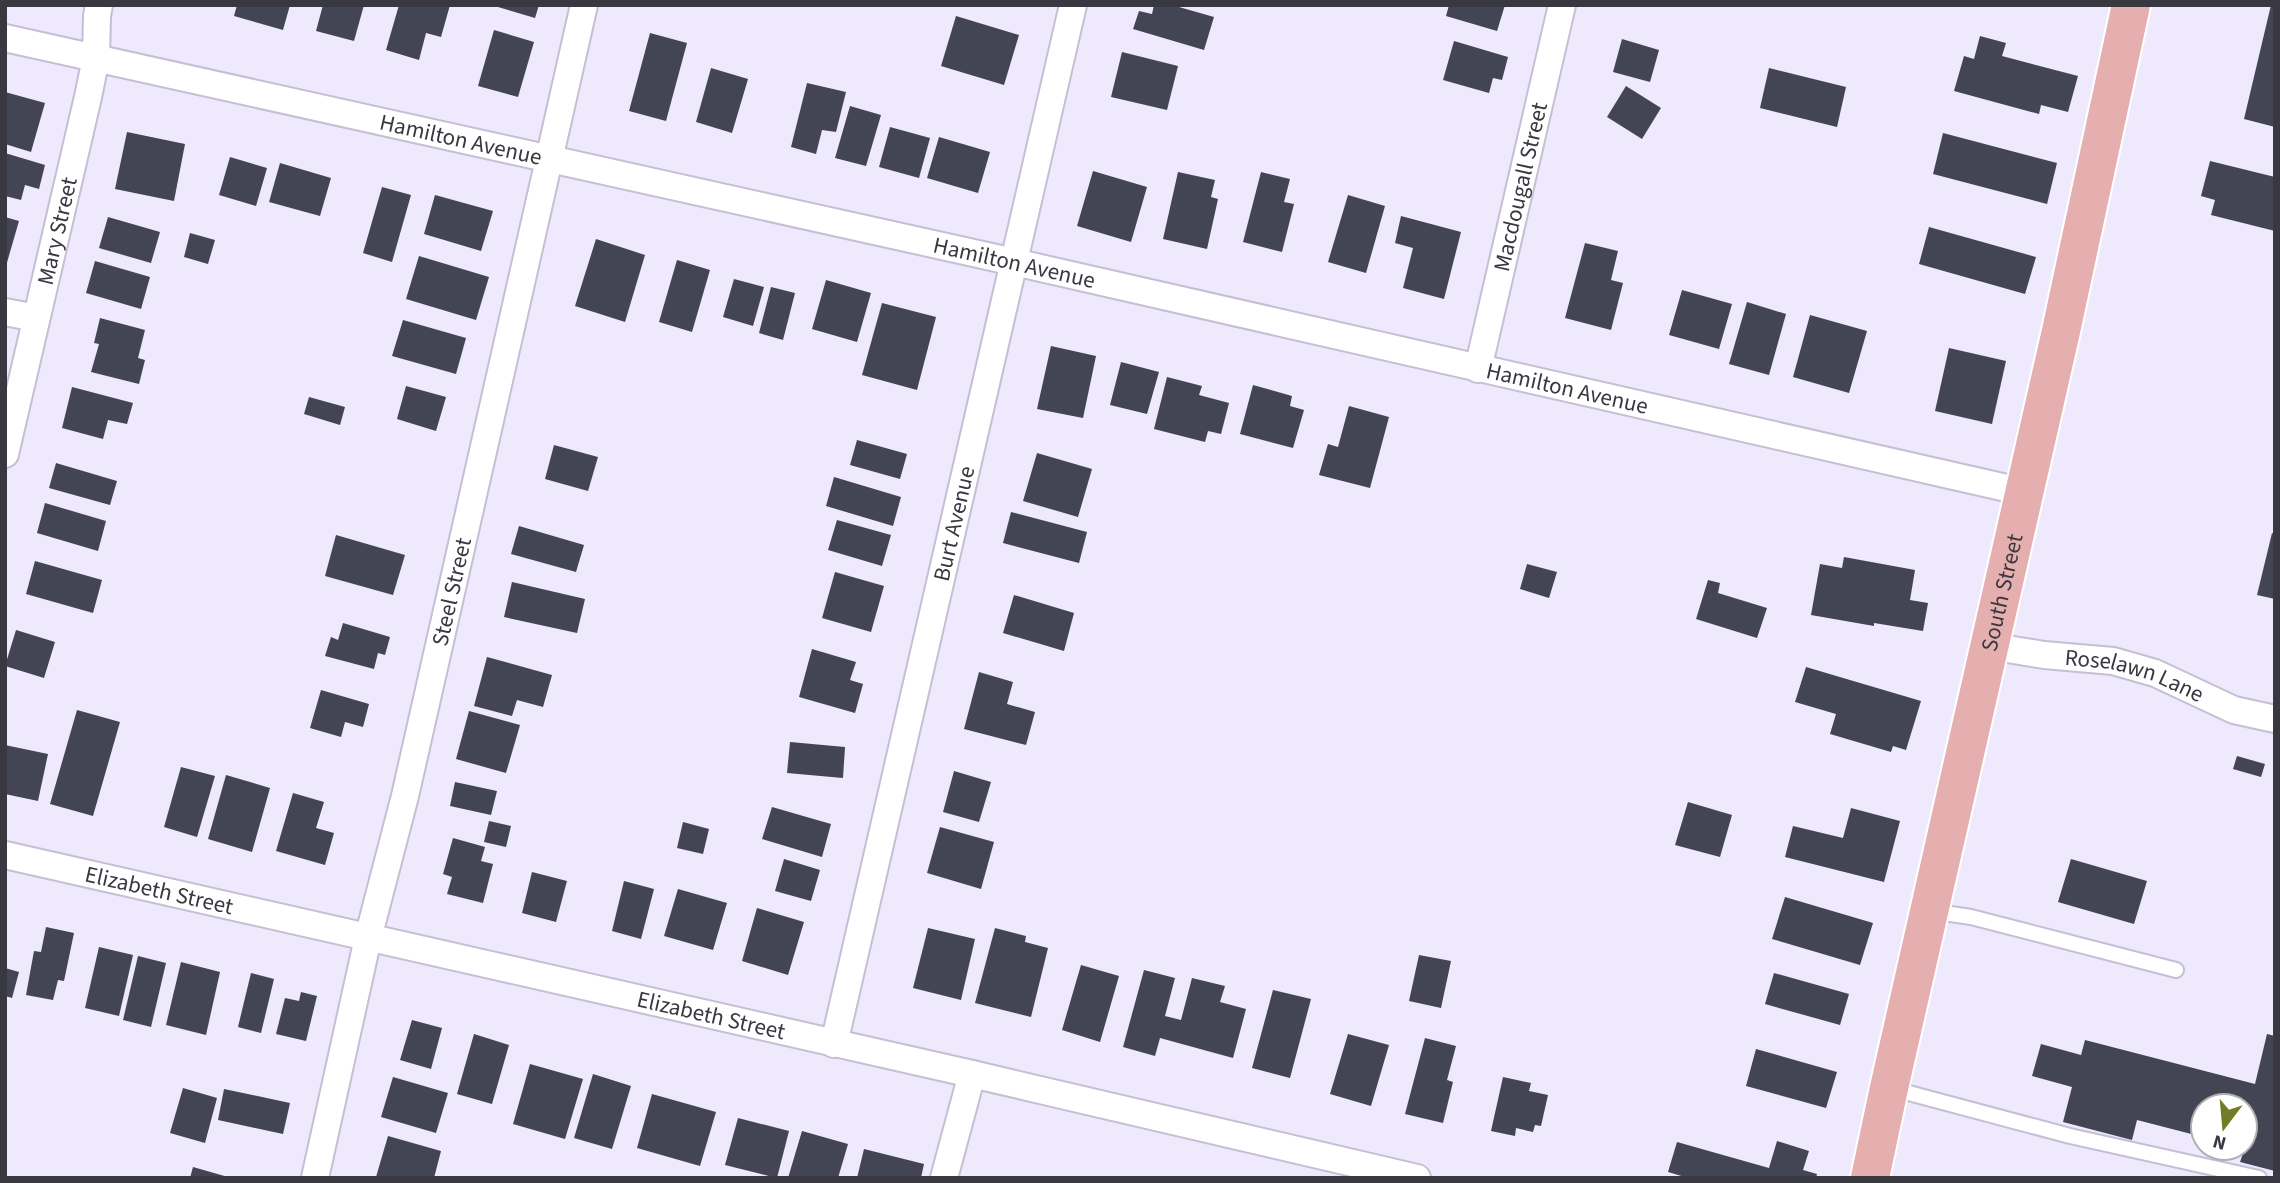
<svg xmlns="http://www.w3.org/2000/svg" width="2280" height="1183" viewBox="0 0 2280 1183" font-family="'Source Sans 3',sans-serif">
	<style>
		.building { fill: #434454 }
		.lines { fill: none; stroke-linecap: round; stroke-linejoin: round }
		.lane-casing { stroke: #c5bfd3; stroke-width: 18 }
		.street-casing { stroke: #c5bfd3; stroke-width: 30 }
		.primary-casing { stroke: #fff; stroke-width: 42 }
		.lane { stroke: #fff; stroke-width: 14 }
		.street { stroke: #fff; stroke-width: 26 }
		.primary { stroke: #e6afaf; stroke-width: 38 }
		.labels { text-anchor: middle; dominant-baseline: central; stroke-width: 7; stroke-linejoin: round; paint-order: stroke }
		.street-label { font-size: 23px; fill: #39373f; stroke: #fff }
	</style>
	<rect width="100%" height="100%" fill="#efe9fd"/>
	<!-- building -->
	<g class="building">
		<polygon points="237,5 290,5 283,30 234,16"/>
		<polygon points="323,5 364,5 354,41 316,31"/>
		<polygon points="399,5 450,5 441,37 426,33 419,60 386,50"/>
		<polygon points="491,5 539,5 535,18"/>
		<polygon points="1154,5 1172,5 1214,17 1204,50 1133,29 1139,11 1152,14"/>
		<polygon points="1449,5 1505,5 1497,31 1446,16"/>
		<polygon points="2271,5 2275,5 2275,127 2244,119"/>
		<polygon points="956,16 1019,35 1004,85 941,66"/>
		<polygon points="494,30 534,42 518,97 478,86"/>
		<polygon points="650,33 687,43 666,121 629,111"/>
		<polygon points="1980,36 2006,43 2002,56 2078,76 2068,112 2041,105 2039,114 1954,91 1964,56 1974,59"/>
		<polygon points="1622,39 1659,50 1650,82 1613,72"/>
		<polygon points="1454,41 1508,57 1502,80 1493,78 1489,93 1443,80"/>
		<polygon points="1122,52 1178,66 1167,110 1111,97"/>
		<polygon points="711,68 748,79 732,133 696,122"/>
		<polygon points="1769,68 1846,87 1837,127 1760,108"/>
		<polygon points="807,83 846,92 836,132 822,130 816,154 791,147"/>
		<polygon points="1626,86 1661,108 1642,139 1607,117"/>
		<polygon points="5,92 45,103 31,152 5,144"/>
		<polygon points="850,106 881,115 866,166 835,158"/>
		<polygon points="890,127 930,138 919,178 879,167"/>
		<polygon points="127,132 185,144 174,201 115,189"/>
		<polygon points="1943,133 2057,163 2047,204 1933,174"/>
		<polygon points="939,137 990,152 978,193 927,178"/>
		<polygon points="5,153 45,165 39,189 25,185 21,200 5,196"/>
		<polygon points="230,157 267,168 256,206 219,195"/>
		<polygon points="2210,161 2275,177 2275,231 2211,215 2215,200 2201,196"/>
		<polygon points="280,163 331,178 320,216 269,202"/>
		<polygon points="1093,171 1147,187 1131,242 1077,226"/>
		<polygon points="1178,172 1215,180 1211,197 1218,199 1207,249 1163,239"/>
		<polygon points="1261,172 1290,179 1284,202 1294,204 1282,252 1243,242"/>
		<polygon points="382,187 411,195 392,262 363,253"/>
		<polygon points="435,195 493,211 481,251 424,234"/>
		<polygon points="1348,195 1385,206 1366,273 1328,262"/>
		<polygon points="1401,216 1461,232 1444,299 1403,288 1413,248 1395,243"/>
		<polygon points="5,217 19,221 6,266 5,266"/>
		<polygon points="108,217 160,232 151,263 99,248"/>
		<polygon points="1929,227 2036,257 2025,294 1919,264"/>
		<polygon points="190,233 215,240 208,264 184,257"/>
		<polygon points="596,239 645,255 625,322 575,306"/>
		<polygon points="1585,243 1618,251 1611,280 1623,283 1611,330 1565,318"/>
		<polygon points="419,256 489,277 476,320 406,299"/>
		<polygon points="677,260 710,270 692,332 659,322"/>
		<polygon points="95,261 150,277 141,309 86,293"/>
		<polygon points="734,279 764,287 753,326 723,317"/>
		<polygon points="826,280 871,293 857,342 812,329"/>
		<polygon points="771,287 795,293 783,340 759,333"/>
		<polygon points="1682,290 1732,304 1719,349 1669,335"/>
		<polygon points="1747,302 1786,314 1769,375 1729,364"/>
		<polygon points="882,303 936,317 917,390 862,375"/>
		<polygon points="1810,315 1867,331 1849,393 1793,377"/>
		<polygon points="100,318 145,330 138,358 145,360 139,384 91,372 99,344 94,343"/>
		<polygon points="403,320 466,338 456,374 392,356"/>
		<polygon points="1051,346 1096,356 1083,418 1037,409"/>
		<polygon points="1949,348 2006,361 1992,424 1935,411"/>
		<polygon points="1121,362 1159,372 1147,414 1110,405"/>
		<polygon points="1167,377 1202,386 1199,395 1229,403 1221,434 1208,431 1205,442 1154,429"/>
		<polygon points="1253,385 1292,396 1290,406 1304,410 1293,448 1240,434"/>
		<polygon points="406,386 446,397 436,431 397,419"/>
		<polygon points="72,387 133,403 127,424 108,420 103,439 62,428"/>
		<polygon points="309,397 345,407 340,425 304,414"/>
		<polygon points="1349,406 1389,417 1370,488 1319,475 1328,444 1338,447"/>
		<polygon points="857,440 907,454 900,479 850,465"/>
		<polygon points="554,445 598,457 588,491 545,479"/>
		<polygon points="1037,453 1092,469 1078,517 1023,501"/>
		<polygon points="56,463 117,481 110,505 49,488"/>
		<polygon points="834,477 901,497 893,526 826,506"/>
		<polygon points="45,503 106,521 98,551 37,533"/>
		<polygon points="1011,512 1087,532 1079,563 1003,543"/>
		<polygon points="837,520 891,535 882,566 828,550"/>
		<polygon points="519,526 584,545 576,572 511,554"/>
		<polygon points="2272,533 2275,534 2275,599 2257,595"/>
		<polygon points="336,535 405,555 393,595 325,576"/>
		<polygon points="1844,557 1915,570 1910,600 1928,603 1923,631 1874,623 1874,626 1811,615 1820,564 1842,568"/>
		<polygon points="35,561 102,580 93,613 26,594"/>
		<polygon points="1527,564 1557,572 1549,598 1520,589"/>
		<polygon points="835,572 884,586 871,632 822,618"/>
		<polygon points="1708,580 1720,583 1718,593 1767,608 1757,638 1696,619"/>
		<polygon points="512,582 585,599 577,633 504,617"/>
		<polygon points="1014,595 1074,613 1064,651 1003,633"/>
		<polygon points="343,623 390,637 385,655 378,653 374,669 325,656 331,637 338,640"/>
		<polygon points="16,630 55,642 44,678 5,666"/>
		<polygon points="812,649 856,662 850,680 863,684 855,713 799,697"/>
		<polygon points="487,657 552,675 543,707 517,700 512,716 474,706"/>
		<polygon points="1806,667 1921,701 1906,750 1893,746 1891,752 1830,734 1836,714 1795,702"/>
		<polygon points="979,672 1013,682 1007,704 1035,712 1026,745 964,729"/>
		<polygon points="321,690 369,704 363,727 345,722 341,737 310,728"/>
		<polygon points="77,710 120,722 93,816 50,804"/>
		<polygon points="469,711 520,725 506,773 456,759"/>
		<polygon points="790,742 845,747 843,778 787,773"/>
		<polygon points="5,745 48,754 38,801 5,794"/>
		<polygon points="2237,756 2265,764 2261,777 2233,769"/>
		<polygon points="181,767 215,776 197,837 164,827"/>
		<polygon points="954,771 991,782 979,822 943,812"/>
		<polygon points="226,775 270,788 252,852 208,839"/>
		<polygon points="455,782 497,791 491,815 450,806"/>
		<polygon points="293,793 324,802 316,828 334,833 325,865 276,851"/>
		<polygon points="1688,802 1732,815 1720,857 1675,845"/>
		<polygon points="772,807 831,824 822,857 762,839"/>
		<polygon points="1851,808 1900,821 1884,882 1785,857 1793,826 1843,838"/>
		<polygon points="489,821 511,826 506,847 484,842"/>
		<polygon points="683,822 709,829 703,854 677,848"/>
		<polygon points="940,827 994,842 981,889 927,873"/>
		<polygon points="453,838 485,847 481,861 493,864 483,903 447,894 452,877 443,874"/>
		<polygon points="784,859 820,870 811,901 775,891"/>
		<polygon points="2071,859 2147,881 2134,924 2058,902"/>
		<polygon points="532,872 567,881 556,922 522,913"/>
		<polygon points="624,881 654,889 641,939 612,931"/>
		<polygon points="678,889 727,903 713,950 664,936"/>
		<polygon points="1785,897 1873,923 1860,965 1772,939"/>
		<polygon points="757,908 804,922 788,975 742,961"/>
		<polygon points="46,927 74,933 64,981 58,980 53,1000 26,995 34,951 41,952"/>
		<polygon points="928,928 975,939 961,1000 913,988"/>
		<polygon points="995,928 1026,936 1025,942 1048,948 1031,1017 975,1003"/>
		<polygon points="99,947 133,955 119,1016 85,1008"/>
		<polygon points="1419,955 1451,961 1441,1008 1409,1001"/>
		<polygon points="138,956 166,963 151,1027 123,1020"/>
		<polygon points="181,962 220,972 206,1035 166,1025"/>
		<polygon points="1081,965 1119,976 1100,1042 1062,1030"/>
		<polygon points="5,968 19,972 12,998 5,996"/>
		<polygon points="1144,970 1175,978 1165,1016 1181,1020 1192,978 1225,986 1220,1002 1246,1009 1233,1058 1160,1038 1155,1056 1123,1047"/>
		<polygon points="251,973 274,979 261,1033 238,1027"/>
		<polygon points="1774,973 1849,994 1840,1025 1765,1004"/>
		<polygon points="1273,990 1311,999 1290,1078 1252,1068"/>
		<polygon points="301,992 317,996 306,1041 276,1034 285,998 299,1001"/>
		<polygon points="412,1020 442,1028 431,1069 400,1060"/>
		<polygon points="474,1034 509,1045 492,1104 457,1094"/>
		<polygon points="1348,1034 1389,1045 1371,1106 1330,1094"/>
		<polygon points="2267,1034 2275,1036 2275,1171 2240,1162 2245,1148 2245,1106 2203,1106 2203,1137 2137,1120 2132,1140 2063,1122 2072,1087 2032,1076 2041,1044 2081,1055 2085,1040 2255,1084"/>
		<polygon points="1425,1038 1456,1046 1447,1080 1453,1082 1443,1123 1405,1114"/>
		<polygon points="1756,1049 1837,1072 1826,1108 1746,1086"/>
		<polygon points="530,1064 583,1079 565,1139 513,1124"/>
		<polygon points="593,1074 631,1086 612,1149 574,1138"/>
		<polygon points="393,1077 448,1093 436,1133 381,1117"/>
		<polygon points="1503,1077 1531,1083 1529,1091 1548,1095 1541,1126 1535,1125 1533,1132 1516,1128 1515,1136 1491,1131"/>
		<polygon points="183,1088 217,1098 205,1143 170,1133"/>
		<polygon points="224,1089 290,1103 283,1134 218,1120"/>
		<polygon points="652,1094 716,1112 700,1166 637,1148"/>
		<polygon points="738,1118 789,1131 777,1178 725,1165"/>
		<polygon points="802,1131 848,1144 838,1178 788,1178"/>
		<polygon points="388,1136 441,1151 434,1178 376,1177"/>
		<polygon points="1777,1141 1809,1151 1803,1170 1817,1174 1816,1178 1688,1178 1668,1172 1677,1142 1769,1168"/>
		<polygon points="864,1149 924,1164 921,1178 857,1178"/>
		<polygon points="193,1167 228,1177 228,1178 190,1178"/>
	</g>
	<g class="lines">
		<!-- lane casing -->
		<g class="lane-casing">
			<g id="lane">
				<polyline points="1930,911 1971,917 2176,970"/>
				<polyline points="1890,1088 2070,1136 2259,1178"/>
			</g>
		</g>
		<!-- street casing -->
		<g class="street-casing">
			<g id="street">
				<path id="s1" d="M5 38 1014 262 2024 492"/>
				<polyline points="5,312 36,318"/>
				<path id="s2" d="M1478 369 1562 5"/>
				<path id="s3" d="M5 454 88 97 96 58 97 16 99 5"/>
				<path id="s4" d="M1989 646 2044 655 2113 661 2155 673 2234 710 2275 719"/>
				<path id="s5" d="M5 855 972 1074 1417 1178"/>
				<path id="s6" d="M834 1044 1073 5"/>
				<path id="s7" d="M315 1178 368 938 405 796 584 5"/>
				<polyline points="944,1178 972,1074"/>
			</g>
		</g>
		<!-- primary casing -->
		<g class="primary-casing">
			<g id="primary">
				<path id="s8" d="M1870 1178 1889 1088 2061 331 2131 5"/>
			</g>
		</g>
		<!-- lane -->
		<use href="#lane" class="lane"/>
		<!-- street -->
		<use href="#street" class="street"/>
		<!-- primary -->
		<use href="#primary" class="primary"/>
	</g>
	<g class="labels">
		<!-- street labels -->
		<g class="street-label">
			<text stroke="none"><textPath href="#s1" startOffset="467">Hamilton Avenue</textPath></text>
			<text stroke="none"><textPath href="#s2" startOffset="187">Macdougall Street</textPath></text>
			<text stroke="none"><textPath href="#s3" startOffset="229">Mary Street</textPath></text>
			<text stroke="none"><textPath href="#s1" startOffset="1034">Hamilton Avenue</textPath></text>
			<text stroke="none"><textPath href="#s1" startOffset="1601">Hamilton Avenue</textPath></text>
			<text stroke="none"><textPath href="#s6" startOffset="534">Burt Avenue</textPath></text>
			<text stroke="none"><textPath href="#s7" startOffset="602">Steel Street</textPath></text>
			<text stroke="none"><textPath href="#s8" startOffset="600">South Street</textPath></text>
			<text stroke="none"><textPath href="#s4" startOffset="149">Roselawn Lane</textPath></text>
			<text stroke="none"><textPath href="#s5" startOffset="158">Elizabeth Street</textPath></text>
			<text stroke="none"><textPath href="#s5" startOffset="724">Elizabeth Street</textPath></text>
		</g>
	</g>
	<!-- border -->
	<rect width="2280" height="1183" fill="none" stroke="#39373f" stroke-width="14"/>
	<!-- north arrow -->
	<g transform="translate(2224 1127) rotate(196)"><circle r="33" fill="#ffffff" stroke="#b0afb2" stroke-width="2"/>
	<path d="M0-5L12 26L0 18L-12 26Z" fill="#727b26"/>
	<text y="-10" font-size="19" font-weight="bold" text-anchor="middle" fill="#39373f">N</text>
	</g>
</svg>
